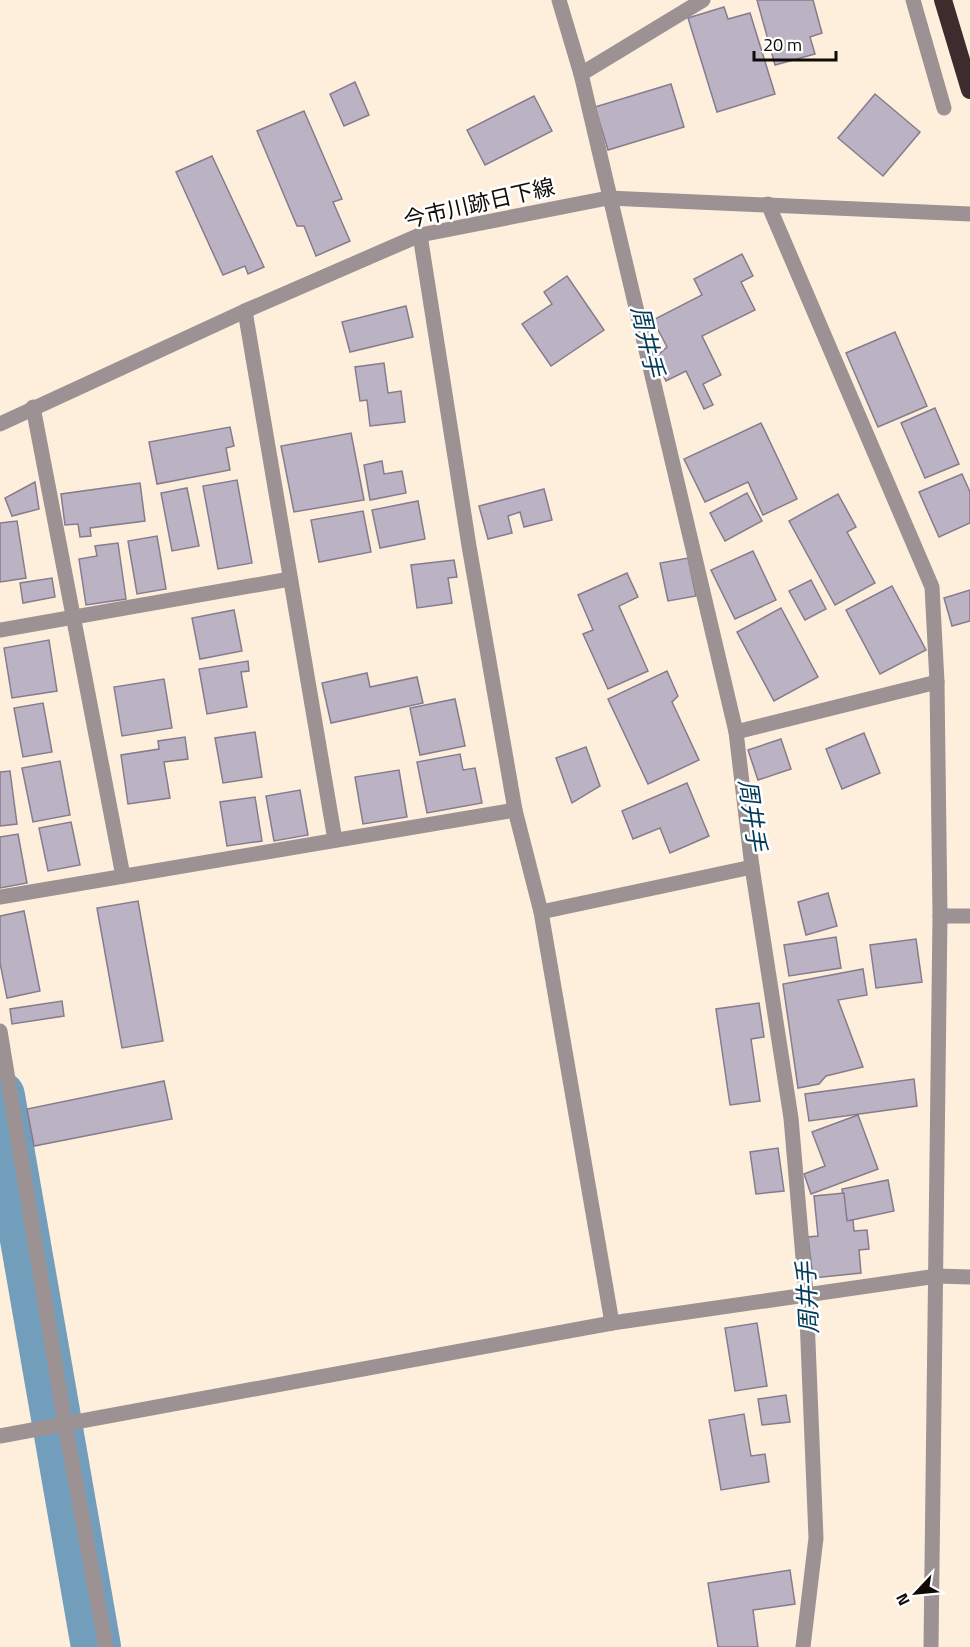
<svg xmlns="http://www.w3.org/2000/svg" width="970" height="1647" viewBox="0 0 970 1647" font-family="'Titillium Web','Noto Sans JP',sans-serif">
	<style>
		.lines { fill: none; stroke-linecap: round; stroke-linejoin: round }
		.river { stroke: #739ebb; stroke-width: 50 }
		.building { fill: #bbb2c4; stroke: #857c8d; stroke-width: 1.5 }
		.minor { stroke: #9c9193; stroke-width: 15 }
		.highway { stroke: #3e2b2e; stroke-width: 18 }
		.labels { text-anchor: middle; dominant-baseline: central; stroke-width: 5; stroke-linejoin: round; paint-order: stroke }
		.street-label { font-size: 22px; fill: #100b06; stroke: #fff }
		.water-label { font-size: 24px; font-style: italic; fill: #023b59; stroke: #fff }
	</style>
	<rect width="100%" height="100%" fill="#feefdd"/>
	<g class="lines">
		<!-- river -->
		<polyline class="river" points="0,1096 96,1647"/>
	</g>
	<!-- building -->
	<g class="building">
		<polygon points="757,0 813,0 822,33 810,37 815,54 775,65"/>
		<polygon points="724,7 728,19 750,13 775,94 717,112 688,18"/>
		<polygon points="355,82 369,115 344,126 330,94"/>
		<polygon points="671,84 684,127 608,150 595,107"/>
		<polygon points="875,94 920,132 883,176 838,138"/>
		<polygon points="534,96 552,131 485,165 467,130"/>
		<polygon points="304,111 342,199 333,202 350,241 316,256 304,226 297,226 257,131"/>
		<polygon points="212,156 264,267 248,274 245,266 223,275 176,172"/>
		<polygon points="742,254 753,276 741,282 755,310 702,336 721,375 703,384 713,405 704,409 686,371 666,381 655,358 667,347 653,320 702,295 694,279"/>
		<polygon points="567,276 604,330 551,366 522,324 552,304 544,292"/>
		<polygon points="406,306 413,337 350,352 342,322"/>
		<polygon points="895,332 927,406 878,427 846,353"/>
		<polygon points="384,363 388,393 401,391 405,422 370,426 367,400 360,401 355,367"/>
		<polygon points="935,408 959,464 925,478 901,423"/>
		<polygon points="761,423 797,499 763,515 748,482 705,502 684,459"/>
		<polygon points="230,427 234,446 226,448 230,470 157,484 149,442"/>
		<polygon points="351,433 364,500 294,512 281,446"/>
		<polygon points="382,461 384,474 402,471 406,493 370,500 364,465"/>
		<polygon points="962,474 970,492 970,523 939,537 919,492"/>
		<polygon points="237,480 252,563 218,569 203,486"/>
		<polygon points="35,482 39,509 12,516 5,498"/>
		<polygon points="140,483 145,521 90,528 91,536 80,537 78,524 65,525 61,494"/>
		<polygon points="187,488 199,546 172,551 161,493"/>
		<polygon points="544,489 552,520 524,527 520,512 508,516 512,533 488,539 479,506"/>
		<polygon points="747,493 762,521 725,541 710,513"/>
		<polygon points="838,494 856,527 847,532 875,583 835,605 789,521"/>
		<polygon points="418,501 425,539 380,548 372,510"/>
		<polygon points="363,511 371,552 319,562 311,520"/>
		<polygon points="17,521 26,578 0,582 0,523"/>
		<polygon points="157,536 166,589 137,594 128,541"/>
		<polygon points="118,543 126,599 86,605 79,559 97,556 95,546"/>
		<polygon points="753,551 776,600 735,619 711,570"/>
		<polygon points="688,558 696,596 668,601 660,563"/>
		<polygon points="454,560 457,577 448,578 452,603 417,608 411,565"/>
		<polygon points="627,573 638,597 619,606 648,671 608,689 583,634 593,630 578,595"/>
		<polygon points="52,578 55,597 23,603 20,583"/>
		<polygon points="811,580 826,609 805,620 789,591"/>
		<polygon points="892,586 926,650 880,674 846,610"/>
		<polygon points="970,590 970,621 952,626 944,598"/>
		<polygon points="781,608 818,677 774,701 737,632"/>
		<polygon points="234,610 242,651 200,659 192,618"/>
		<polygon points="49,640 57,691 12,698 4,648"/>
		<polygon points="248,661 249,671 241,672 247,707 207,714 199,669"/>
		<polygon points="667,671 678,696 672,702 699,760 648,784 608,699"/>
		<polygon points="367,673 370,687 417,677 423,703 331,723 322,683"/>
		<polygon points="164,679 172,728 122,736 114,687"/>
		<polygon points="455,699 465,746 420,755 410,708"/>
		<polygon points="43,703 52,752 23,757 14,708"/>
		<polygon points="255,732 262,777 223,783 215,738"/>
		<polygon points="864,733 880,773 842,789 826,749"/>
		<polygon points="185,737 188,759 164,762 170,798 128,804 121,755 159,749 158,741"/>
		<polygon points="781,739 791,769 758,780 748,750"/>
		<polygon points="586,747 600,786 572,803 556,758"/>
		<polygon points="460,754 463,770 475,768 482,803 427,813 417,762"/>
		<polygon points="60,761 70,815 33,822 22,768"/>
		<polygon points="399,770 407,817 363,824 355,777"/>
		<polygon points="10,771 17,824 0,826 0,772"/>
		<polygon points="687,783 709,836 670,853 660,828 633,839 622,811"/>
		<polygon points="300,790 308,835 274,841 266,796"/>
		<polygon points="255,797 262,841 227,846 220,802"/>
		<polygon points="71,822 80,865 48,871 39,828"/>
		<polygon points="18,834 27,883 0,888 0,837"/>
		<polygon points="828,893 837,926 806,935 798,902"/>
		<polygon points="138,901 163,1041 122,1048 97,908"/>
		<polygon points="24,911 40,991 7,998 0,963 0,916"/>
		<polygon points="836,937 841,968 789,976 784,945"/>
		<polygon points="916,939 922,982 876,988 870,945"/>
		<polygon points="863,969 867,995 838,1000 863,1067 826,1076 819,1084 798,1088 783,984"/>
		<polygon points="62,1001 64,1016 12,1024 10,1009"/>
		<polygon points="759,1003 764,1037 751,1039 760,1101 730,1105 716,1009"/>
		<polygon points="914,1079 917,1106 809,1121 805,1094"/>
		<polygon points="164,1081 172,1119 34,1146 27,1109"/>
		<polygon points="858,1115 878,1169 811,1194 804,1174 825,1166 812,1132"/>
		<polygon points="778,1148 784,1191 756,1194 750,1152"/>
		<polygon points="888,1180 894,1211 847,1221 842,1189"/>
		<polygon points="844,1193 847,1221 853,1220 854,1231 867,1230 869,1249 859,1250 861,1273 813,1278 808,1237 818,1236 814,1196"/>
		<polygon points="757,1323 767,1386 735,1391 725,1328"/>
		<polygon points="786,1395 790,1422 762,1425 758,1399"/>
		<polygon points="744,1414 751,1456 765,1454 769,1482 721,1490 709,1420"/>
		<polygon points="790,1570 795,1604 753,1610 758,1647 718,1647 708,1583"/>
	</g>
	<g class="lines">
		<!-- minor -->
		<g class="minor">
			<polyline points="559,0 581,74 736,732 752,867 791,1118 806,1293 816,1538 803,1647"/>
			<polyline points="913,0 944,108"/>
			<polyline points="581,74 703,0"/>
			<polyline points="768,204 932,587 937,682 940,916 931,1647"/>
			<polyline points="245,311 335,840"/>
			<polyline points="33,407 123,876"/>
			<polyline points="0,424 245,311 420,235 608,198 970,214"/>
			<polyline points="0,630 290,579"/>
			<polyline points="736,732 937,682"/>
			<polyline points="515,810 541,912"/>
			<polyline points="0,897 515,810 469,546 420,235"/>
			<polyline points="940,916 970,916"/>
			<polyline points="0,1031 65,1424 106,1647"/>
			<polyline points="612,1323 541,912 752,867"/>
			<polyline points="0,1436 612,1323 937,1276 970,1277"/>
		</g>
		<!-- highway -->
		<polyline class="highway" points="943,0 970,90"/>
	</g>
	<g class="labels">
		<!-- street labels -->
		<g class="street-label">
			<text transform="translate(479 203) rotate(-13)">今市川跡日下線</text>
		</g>
		<!-- water labels -->
		<g class="water-label">
			<text transform="translate(648 341) rotate(77)">周井手</text>
			<text transform="translate(753 815) rotate(82)">周井手</text>
			<text transform="translate(807 1298) rotate(-93)">周井手</text>
		</g>
	</g>
	<!-- north arrow -->
	<g transform="translate(916 1593) rotate(244)" stroke="#ffffff" stroke-width="4.5" paint-order="stroke">
	<path d="M0-4.5L10 22L0 15L-10 22Z" fill="#100b06"/>
	<text y="-9" font-size="16" font-weight="bold" text-anchor="middle" fill="#100b06">N</text>
	</g>
	<!-- scale -->
	<path d="M754 51v9h82v-9" fill="none" stroke="#100b06" stroke-width="3"/>
	<text x="763" y="51" font-size="18" fill="#100b06" stroke="#ffffff" stroke-width="4.5" paint-order="stroke">20 m</text>
</svg>
